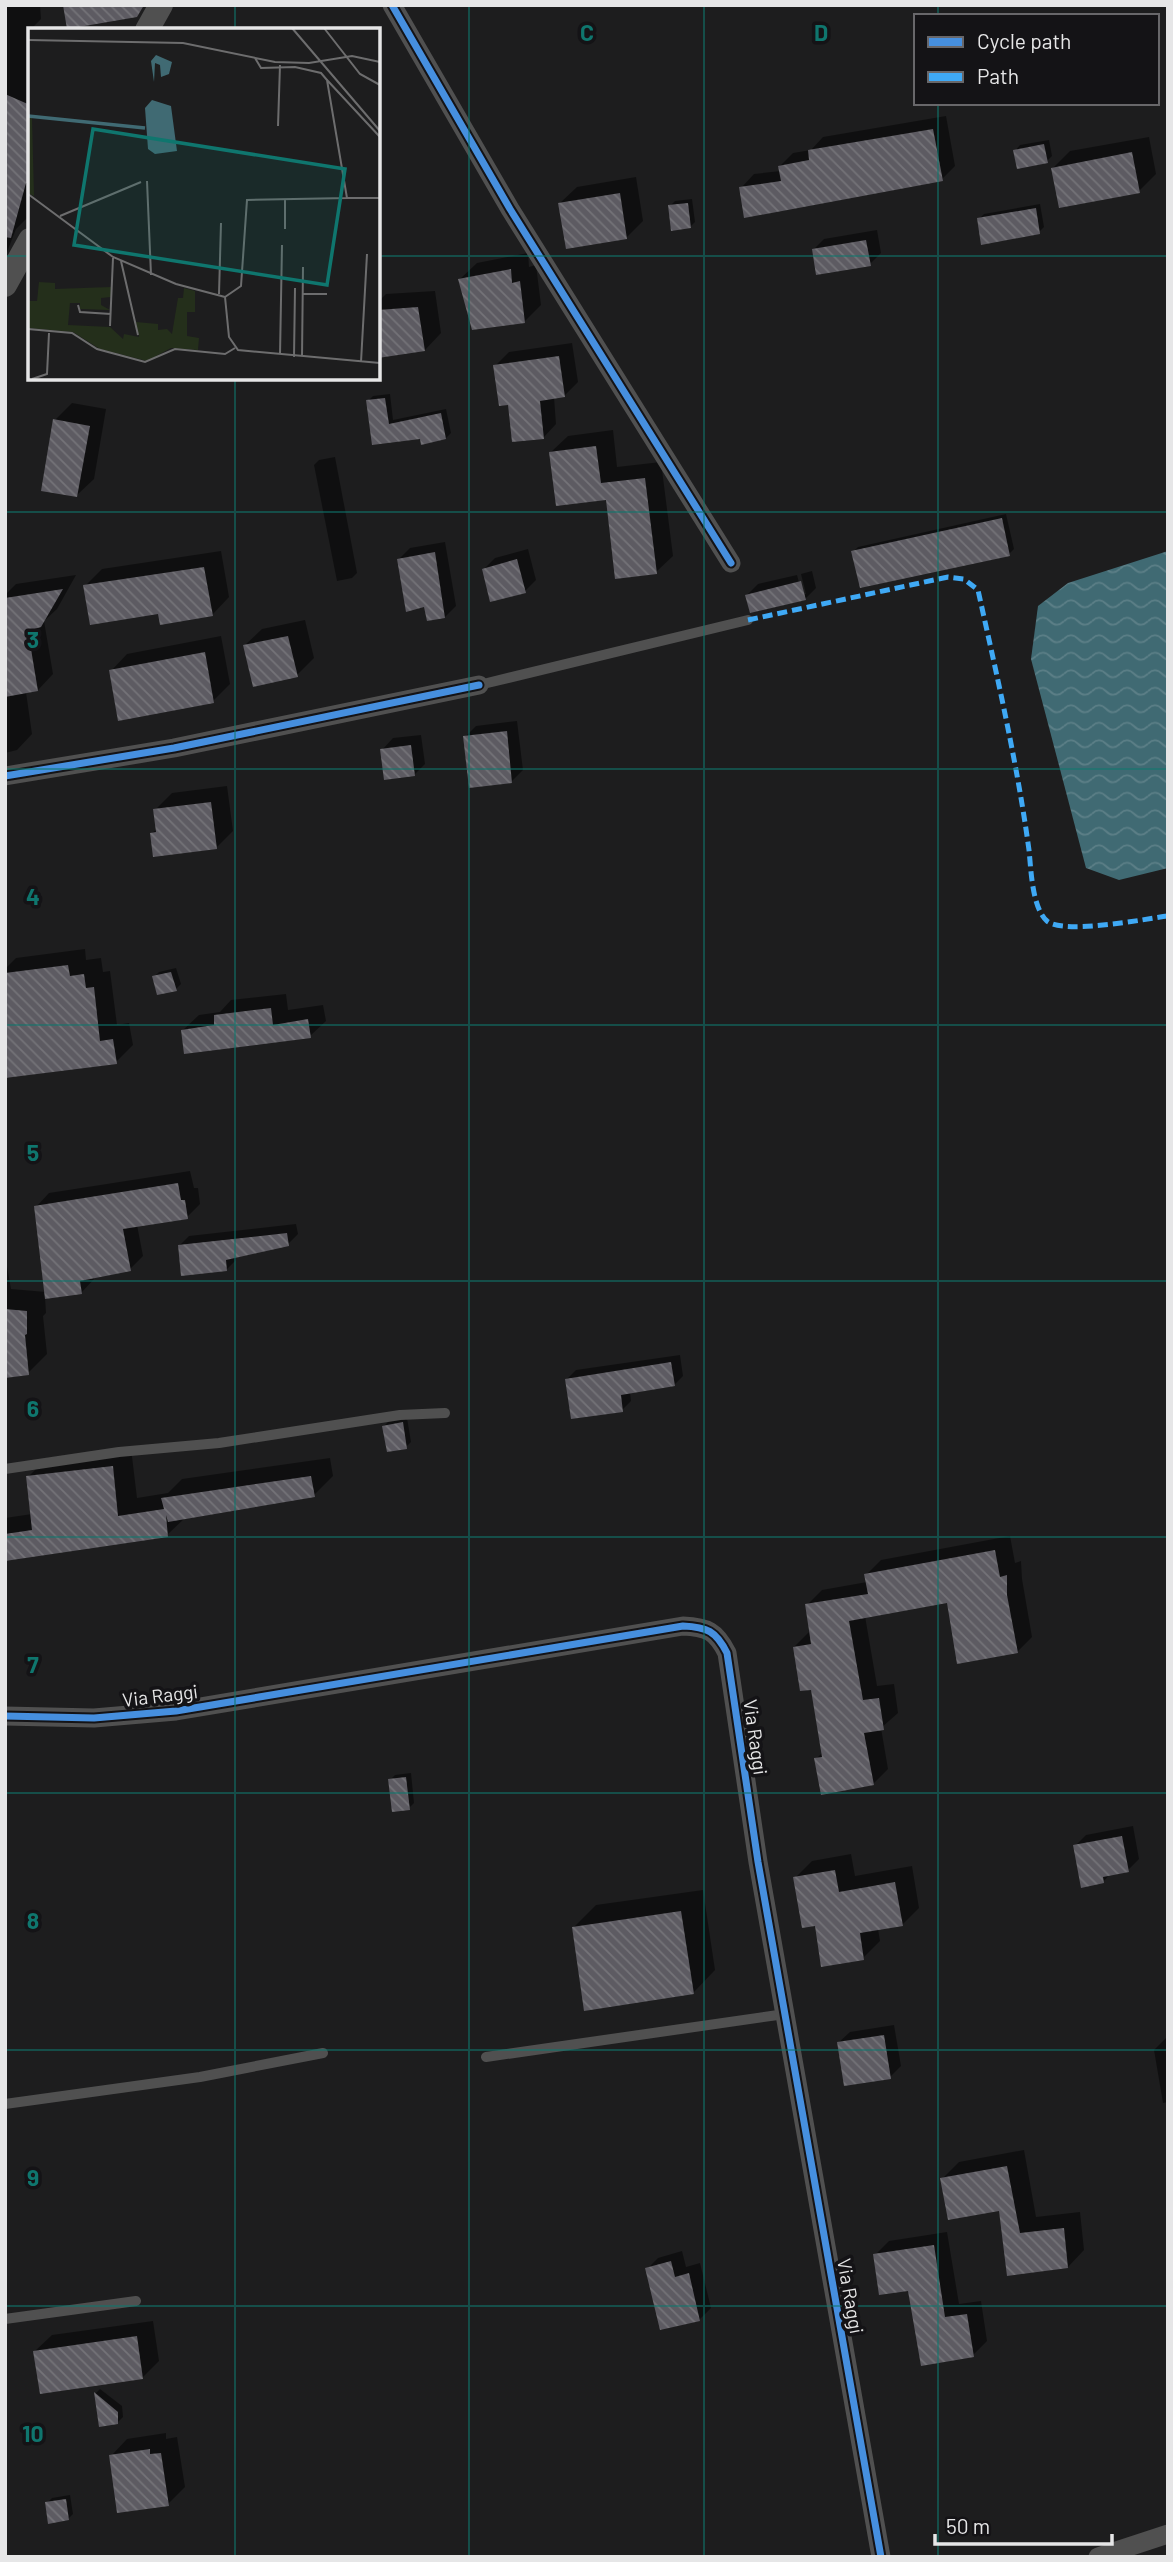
<svg xmlns="http://www.w3.org/2000/svg" width="1173" height="2562" viewBox="0 0 1173 2562" font-family="Barlow,sans-serif">
	<style>
		.water { fill: url(#water-waves) }
		.shadow { fill: #0007 }
		.building { fill: url(#building-back-hatch) }
		.lines { fill: none; stroke-linecap: round; stroke-linejoin: round }
		.service { stroke: #505050; stroke-width: 10 }
		.minor { stroke: #505050; stroke-width: 19 }
		.tertiary { stroke: #505050; stroke-width: 24 }
		.quiet { stroke: #3fa9f5; stroke-width: 5; stroke-dasharray: 10 5; stroke-linecap: butt }
		.cycleway-casing { stroke: #141316; stroke-width: 11 }
		.cycleway { stroke: #468fdf; stroke-width: 7 }
		.grid { fill: none; stroke: #0f766e; stroke-width: 2; stroke-opacity: 0.55 }
		.labels { text-anchor: middle; dominant-baseline: central; stroke-width: 7; stroke-linejoin: round; paint-order: stroke }
		.street-label { font-size: 19px; fill: #e6e6e7; stroke: #141316 }
		.inset-river { fill: none; stroke: #406a73; stroke-width: 3.5 }
		.inset-road { fill: none; stroke: #6d6d6e; stroke-width: 2 }
		.view { fill: #0f766e; fill-opacity: 0.15; stroke: #0f766e; stroke-width: 3.5 }
		.inset-edge { fill: none; stroke: #e6e6e7; stroke-width: 3.5 }
		.grid-label { font-size: 23px; text-anchor: middle; font-weight: bold; fill: #0f766e; stroke: #141316; stroke-width: 7; stroke-linejoin: round; paint-order: stroke }
	</style>
	<defs>
		<pattern id="water-waves" width="16" height="10" patternUnits="userSpaceOnUse" patternTransform="scale(1.75)"><rect width="16" height="10" fill="#406a73"/><path d="M0 5q4-4 8 0t8 0" fill="none" stroke="#5c7f87"/></pattern>
		<pattern id="building-back-hatch" width="6" height="6" patternUnits="userSpaceOnUse" patternTransform="scale(1.75)"><rect width="6" height="6" fill="#5d5b62"/><path d="M-1 5l2 2M0 0l6 6M5-1l2 2" fill="none" stroke="#747378"/></pattern>
	</defs>
	<rect width="100%" height="100%" fill="#1d1d1e"/>
	<!-- water -->
	<polygon class="water" points="1168,551 1168,868 1119,880 1086,868 1031,659 1038,606 1068,583"/>
	<!-- shadow -->
	<g class="shadow">
		<polygon points="5,5 40,5 41,19 30,30 30,215 16,229 5,257"/>
		<polygon points="946,116 955,166 942,179 741,188 754,174 781,171 780,166 793,153 811,150 823,137"/>
		<polygon points="1149,137 1156,174 1139,191 1053,168 1070,151"/>
		<polygon points="1049,140 1052,156 1047,161 1015,151 1020,145"/>
		<polygon points="636,177 643,221 626,238 560,203 577,187"/>
		<polygon points="692,199 695,222 690,227 670,206 675,201"/>
		<polygon points="1040,204 1044,227 1039,232 979,219 984,214"/>
		<polygon points="877,230 881,253 870,264 813,250 824,239"/>
		<polygon points="528,253 529,267 536,265 541,305 524,322 460,279 477,263"/>
		<polygon points="435,291 441,333 425,350 378,356 378,302 386,294"/>
		<polygon points="572,343 578,382 564,396 554,397 556,424 543,438 510,403 495,366 509,352"/>
		<polygon points="390,394 393,420 446,409 451,433 446,438 421,437 374,443 368,401 373,396"/>
		<polygon points="72,403 106,409 94,479 77,495 55,420"/>
		<polygon points="613,430 617,467 661,462 673,556 656,572 608,498 551,452 568,436"/>
		<polygon points="335,457 357,573 352,578 337,581 314,465 319,460"/>
		<polygon points="1006,514 1014,549 1009,554 853,552 858,547"/>
		<polygon points="445,542 456,606 445,617 425,605 399,559 410,548"/>
		<polygon points="528,549 536,580 525,591 484,569 495,558"/>
		<polygon points="221,551 229,597 213,614 159,612 85,586 102,569"/>
		<polygon points="812,571 816,588 805,599 747,595 758,584 797,575 802,594 806,594 801,574"/>
		<polygon points="76,575 57,609 44,621 53,674 38,690 26,692 32,734 17,750 5,753 5,595 16,584"/>
		<polygon points="305,620 314,658 297,675 245,645 262,629"/>
		<polygon points="221,636 230,684 213,701 111,671 127,654"/>
		<polygon points="517,721 523,770 512,781 465,737 476,726"/>
		<polygon points="421,735 425,764 414,775 382,750 393,738"/>
		<polygon points="227,786 233,831 216,848 152,833 157,829 155,810 172,793"/>
		<polygon points="85,949 86,960 101,958 103,972 110,971 117,1025 129,1023 133,1045 116,1062 5,1076 5,969 16,958"/>
		<polygon points="176,968 181,984 176,989 154,977 159,972"/>
		<polygon points="286,994 288,1010 323,1005 326,1021 310,1036 183,1030 199,1015 220,1012 231,1000"/>
		<polygon points="190,1171 194,1188 198,1188 200,1204 187,1217 137,1225 143,1256 130,1269 94,1277 94,1279 81,1293 45,1297 46,1313 43,1316 47,1354 28,1373 5,1377 5,1255 11,1289 46,1292 36,1207 49,1193"/>
		<polygon points="296,1224 298,1234 288,1244 236,1256 236,1260 226,1270 179,1246 189,1236"/>
		<polygon points="680,1355 683,1376 674,1385 630,1392 631,1401 622,1410 567,1379 576,1370"/>
		<polygon points="407,1418 411,1442 406,1447 384,1426 389,1421"/>
		<polygon points="131,1448 137,1498 168,1493 182,1479 330,1458 333,1476 314,1495 185,1518 167,1535 5,1559 5,1518 32,1514 28,1477 47,1458"/>
		<polygon points="1010,1536 1015,1563 1021,1561 1022,1579 1032,1637 1017,1652 948,1601 865,1616 877,1686 894,1684 898,1713 881,1728 888,1769 873,1784 816,1759 823,1752 812,1688 794,1647 809,1632 807,1605 822,1590 867,1582 866,1575 881,1560"/>
		<polygon points="411,1773 414,1803 409,1808 390,1780 395,1775"/>
		<polygon points="1133,1826 1139,1859 1128,1870 1111,1873 1103,1882 1075,1846 1086,1835"/>
		<polygon points="851,1854 855,1876 912,1866 919,1908 902,1925 878,1929 880,1941 863,1958 816,1924 795,1878 812,1861"/>
		<polygon points="703,1890 715,1970 693,1993 573,1928 596,1905"/>
		<polygon points="894,2025 901,2066 890,2077 838,2043 850,2032"/>
		<polygon points="1168,2036 1168,2102 1163,2103 1154,2050"/>
		<polygon points="1024,2150 1036,2217 1080,2212 1084,2250 1068,2267 1009,2274 1001,2209 942,2179 959,2162"/>
		<polygon points="947,2232 959,2304 981,2301 987,2341 973,2355 875,2255 889,2241"/>
		<polygon points="682,2251 686,2267 700,2263 711,2308 700,2319 661,2328 647,2269 658,2258"/>
		<polygon points="153,2321 159,2361 142,2378 35,2351 52,2335"/>
		<polygon points="100,2389 122,2406 123,2417 118,2422 101,2425 96,2393"/>
		<polygon points="166,2433 166,2439 177,2437 185,2487 168,2504 111,2456 127,2439"/>
		<polygon points="70,2495 73,2514 68,2519 47,2503 52,2498"/>
	</g>
	<!-- building -->
	<g class="building">
		<polygon points="63,5 144,5 137,17 67,29"/>
		<polygon points="5,94 30,105 30,184 26,183 11,238 5,237"/>
		<polygon points="933,129 943,181 744,218 739,187 781,181 778,166 809,160 808,150"/>
		<polygon points="1044,144 1048,163 1017,169 1013,150"/>
		<polygon points="1132,152 1140,193 1059,208 1051,168"/>
		<polygon points="620,193 627,239 566,249 558,203"/>
		<polygon points="688,203 691,228 671,231 668,205"/>
		<polygon points="1036,208 1040,234 981,245 977,218"/>
		<polygon points="866,240 871,266 816,275 812,249"/>
		<polygon points="511,269 512,283 520,281 525,323 472,330 458,279"/>
		<polygon points="418,307 425,351 378,358 378,310"/>
		<polygon points="559,356 565,397 540,401 544,439 512,442 508,405 499,406 493,365"/>
		<polygon points="385,398 389,424 441,413 446,439 421,445 420,439 372,445 366,400"/>
		<polygon points="53,419 90,426 77,497 41,491"/>
		<polygon points="596,446 601,483 645,478 657,574 615,579 606,500 556,506 549,452"/>
		<polygon points="1002,518 1010,556 860,588 851,551"/>
		<polygon points="435,552 445,618 427,621 424,607 406,612 397,559"/>
		<polygon points="517,559 526,593 490,602 482,569"/>
		<polygon points="204,567 213,616 160,625 158,614 90,625 83,585"/>
		<polygon points="801,581 806,600 750,613 745,595"/>
		<polygon points="63,589 41,627 28,631 38,691 5,697 5,598"/>
		<polygon points="288,636 298,677 253,687 243,645"/>
		<polygon points="205,652 214,703 118,721 109,670"/>
		<polygon points="507,731 512,783 469,788 463,736"/>
		<polygon points="411,745 415,776 384,780 380,749"/>
		<polygon points="211,802 217,849 153,857 150,833 156,832 153,809"/>
		<polygon points="68,965 70,976 84,974 86,988 94,987 100,1041 113,1039 117,1064 5,1078 5,973"/>
		<polygon points="171,972 177,991 157,995 152,976"/>
		<polygon points="271,1008 273,1025 308,1019 311,1038 184,1054 181,1030 214,1025 214,1015"/>
		<polygon points="178,1183 181,1200 185,1200 188,1219 123,1229 131,1271 80,1281 82,1294 45,1299 34,1206"/>
		<polygon points="287,1233 289,1246 226,1260 227,1271 181,1276 178,1245"/>
		<polygon points="5,1309 27,1311 27,1334 25,1335 29,1375 5,1378"/>
		<polygon points="671,1362 675,1386 621,1395 623,1412 571,1419 565,1379"/>
		<polygon points="403,1422 407,1449 387,1452 382,1426"/>
		<polygon points="113,1466 118,1516 164,1509 161,1498 311,1476 315,1497 168,1522 166,1515 168,1537 5,1561 5,1534 32,1530 26,1476"/>
		<polygon points="995,1550 1000,1577 1007,1575 1007,1595 1018,1653 957,1664 947,1603 849,1621 863,1700 879,1698 884,1730 864,1733 874,1785 821,1795 814,1758 822,1757 811,1690 800,1691 793,1647 811,1644 805,1604 868,1594 864,1574"/>
		<polygon points="406,1777 410,1810 392,1812 388,1779"/>
		<polygon points="1122,1836 1129,1872 1103,1877 1104,1883 1081,1888 1073,1845"/>
		<polygon points="835,1870 839,1892 895,1882 903,1926 860,1933 864,1960 821,1967 815,1926 802,1928 793,1877"/>
		<polygon points="681,1911 694,1994 584,2011 572,1927"/>
		<polygon points="884,2035 891,2079 844,2086 837,2042"/>
		<polygon points="1007,2166 1020,2233 1064,2228 1068,2268 1007,2276 999,2211 948,2220 940,2178"/>
		<polygon points="934,2245 945,2317 967,2314 974,2357 921,2366 908,2291 879,2295 873,2254"/>
		<polygon points="671,2261 675,2277 689,2273 700,2321 660,2330 645,2268"/>
		<polygon points="137,2336 143,2379 40,2394 33,2351"/>
		<polygon points="94,2392 118,2412 118,2424 99,2427"/>
		<polygon points="150,2449 150,2454 161,2453 169,2506 117,2513 109,2455"/>
		<polygon points="66,2499 69,2520 48,2524 45,2502"/>
	</g>
	<g class="lines">
		<!-- service -->
		<g class="service">
			<polyline points="479,685 748,620"/>
			<polyline points="5,1469 119,1452 219,1443 400,1415 445,1413"/>
			<polyline points="486,2057 785,2014"/>
			<polyline points="5,2104 200,2077 323,2053"/>
			<polyline points="5,2319 136,2301"/>
		</g>
		<!-- minor -->
		<g class="minor">
			<polyline points="392,5 510,209 731,563"/>
			<polyline points="5,776 174,748 479,685"/>
			<path d="M5 1716 94 1718 176 1711 683 1626C707 1627 716 1631 727 1653L758 1862 881 2557"/>
			<polyline points="1098,2557 1168,2534"/>
		</g>
		<!-- tertiary -->
		<g class="tertiary">
			<polyline points="147,30 161,5"/>
			<polyline points="5,285 30,240"/>
		</g>
		<!-- quiet -->
		<path class="quiet" d="M748 620 948 577 964 579 978 590C997 676 1017 762 1029 850 1031 869 1032 908 1047 921 1064 935 1145 919 1168 916"/>
		<!-- cycleway casing -->
		<g class="cycleway-casing">
			<g id="cycleway">
				<polyline points="392,5 510,209 731,563"/>
				<polyline points="5,776 174,748 479,685"/>
				<path d="M5 1716 94 1718 176 1711 683 1626C707 1627 716 1631 727 1653L758 1862 881 2557"/>
			</g>
		</g>
		<!-- cycleway -->
		<use href="#cycleway" class="cycleway"/>
	</g>
	<!-- grid -->
	<path class="grid" d="M235 5V30M469 5V2557M704 5V2557M938 5V16M938 103V2557M5 256H30M378 256H1168M235 378V2557M5 512H1168M5 769H1168M5 1025H1168M5 1281H1168M5 1537H1168M5 1793H1168M5 2050H1168M5 2306H1168"/>
	<g class="labels">
		<!-- street labels -->
		<g class="street-label">
			<text transform="translate(160 1695) rotate(-7)">Via Raggi</text>
			<text transform="translate(756 1737) rotate(82)">Via Raggi</text>
			<text transform="translate(851 2296) rotate(80)">Via Raggi</text>
		</g>
	</g>
	<!-- overview -->
	<g transform="translate(28 28)">
		<rect width="352" height="352" fill="#1d1d1e"/>
		<path d="M0 89 4 90 6 168 0 165ZM11 254 27 255V261L83 259V269L73 270V277L82 282 52 281V275H42L40 297 82 299 95 311 96 306 111 309 108 294 130 296V302L139 301 144 306 150 270H155L156 260 167 263V284H159V308L171 310 170 322 143 320 119 333 72 321 45 304 0 300V273H9Z" fill="#242f1b"/>
		<path d="M128 27 144 34 141 46 133 49 132 37 127 35 126 54 123 33ZM124 72 143 78 149 123 127 126 120 121 117 80Z" fill="#406a73"/>
		<path class="inset-river" d="M0 88 117 100"/>
		<path class="inset-road" d="M264 0 352 103M296 0 332 46 352 57M0 12 155 15 247 34 281 35 324 28 352 34M299 52 352 109M250 98 252 37M119 153 123 247M0 166 85 229 148 256 197 269M319 170H352M32 188 113 154M257 201V171M93 233 110 307M191 266 193 195M275 266H299M197 269 213 258 219 172 319 170 299 52 293 45 267 39 233 40 227 30M197 269 201 309 210 322 352 335M50 277 52 284 83 286M82 298 85 230M0 301 44 305 69 321 117 334 147 321 197 326 207 320M252 327 254 217M266 329 267 260M274 329 275 239M333 334 339 226M4 351 19 346 21 305"/>
		<path class="view" d="M65 101 317 141 299 257 46 217Z"/>
		<rect width="352" height="352" class="inset-edge"/>
	</g>
	<g class="grid-label">
		<text x="587" y="41">C</text>
		<text x="821" y="41">D</text>
		<text x="33" y="648">3</text>
		<text x="33" y="905">4</text>
		<text x="33" y="1161">5</text>
		<text x="33" y="1417">6</text>
		<text x="33" y="1673">7</text>
		<text x="33" y="1929">8</text>
		<text x="33" y="2186">9</text>
		<text x="33" y="2442">10</text>
	</g>
	<!-- border -->
	<rect width="1173" height="2562" fill="none" stroke="#e6e6e7" stroke-width="14"/>
	<!-- legend -->
	<rect x="914" y="14" width="245" height="91" fill="#141316" stroke="#68676a" stroke-width="2"/>
	<rect x="928" y="37" width="35" height="10" fill="#468fdf" stroke="#68676a" stroke-width="2"/>
	<text x="977" y="49" font-size="21" fill="#e6e6e7">Cycle path</text>
	<rect x="928" y="72" width="35" height="10" fill="#3fa9f5" stroke="#68676a" stroke-width="2"/>
	<text x="977" y="84" font-size="21" fill="#e6e6e7">Path</text>
	<!-- scale -->
	<path d="M935 2534v10h177v-10" fill="none" stroke="#e6e6e7" stroke-width="3.5"/>
	<text x="946" y="2534" font-size="21" fill="#e6e6e7" stroke="#141316" stroke-width="5" paint-order="stroke">50 m</text>
</svg>
